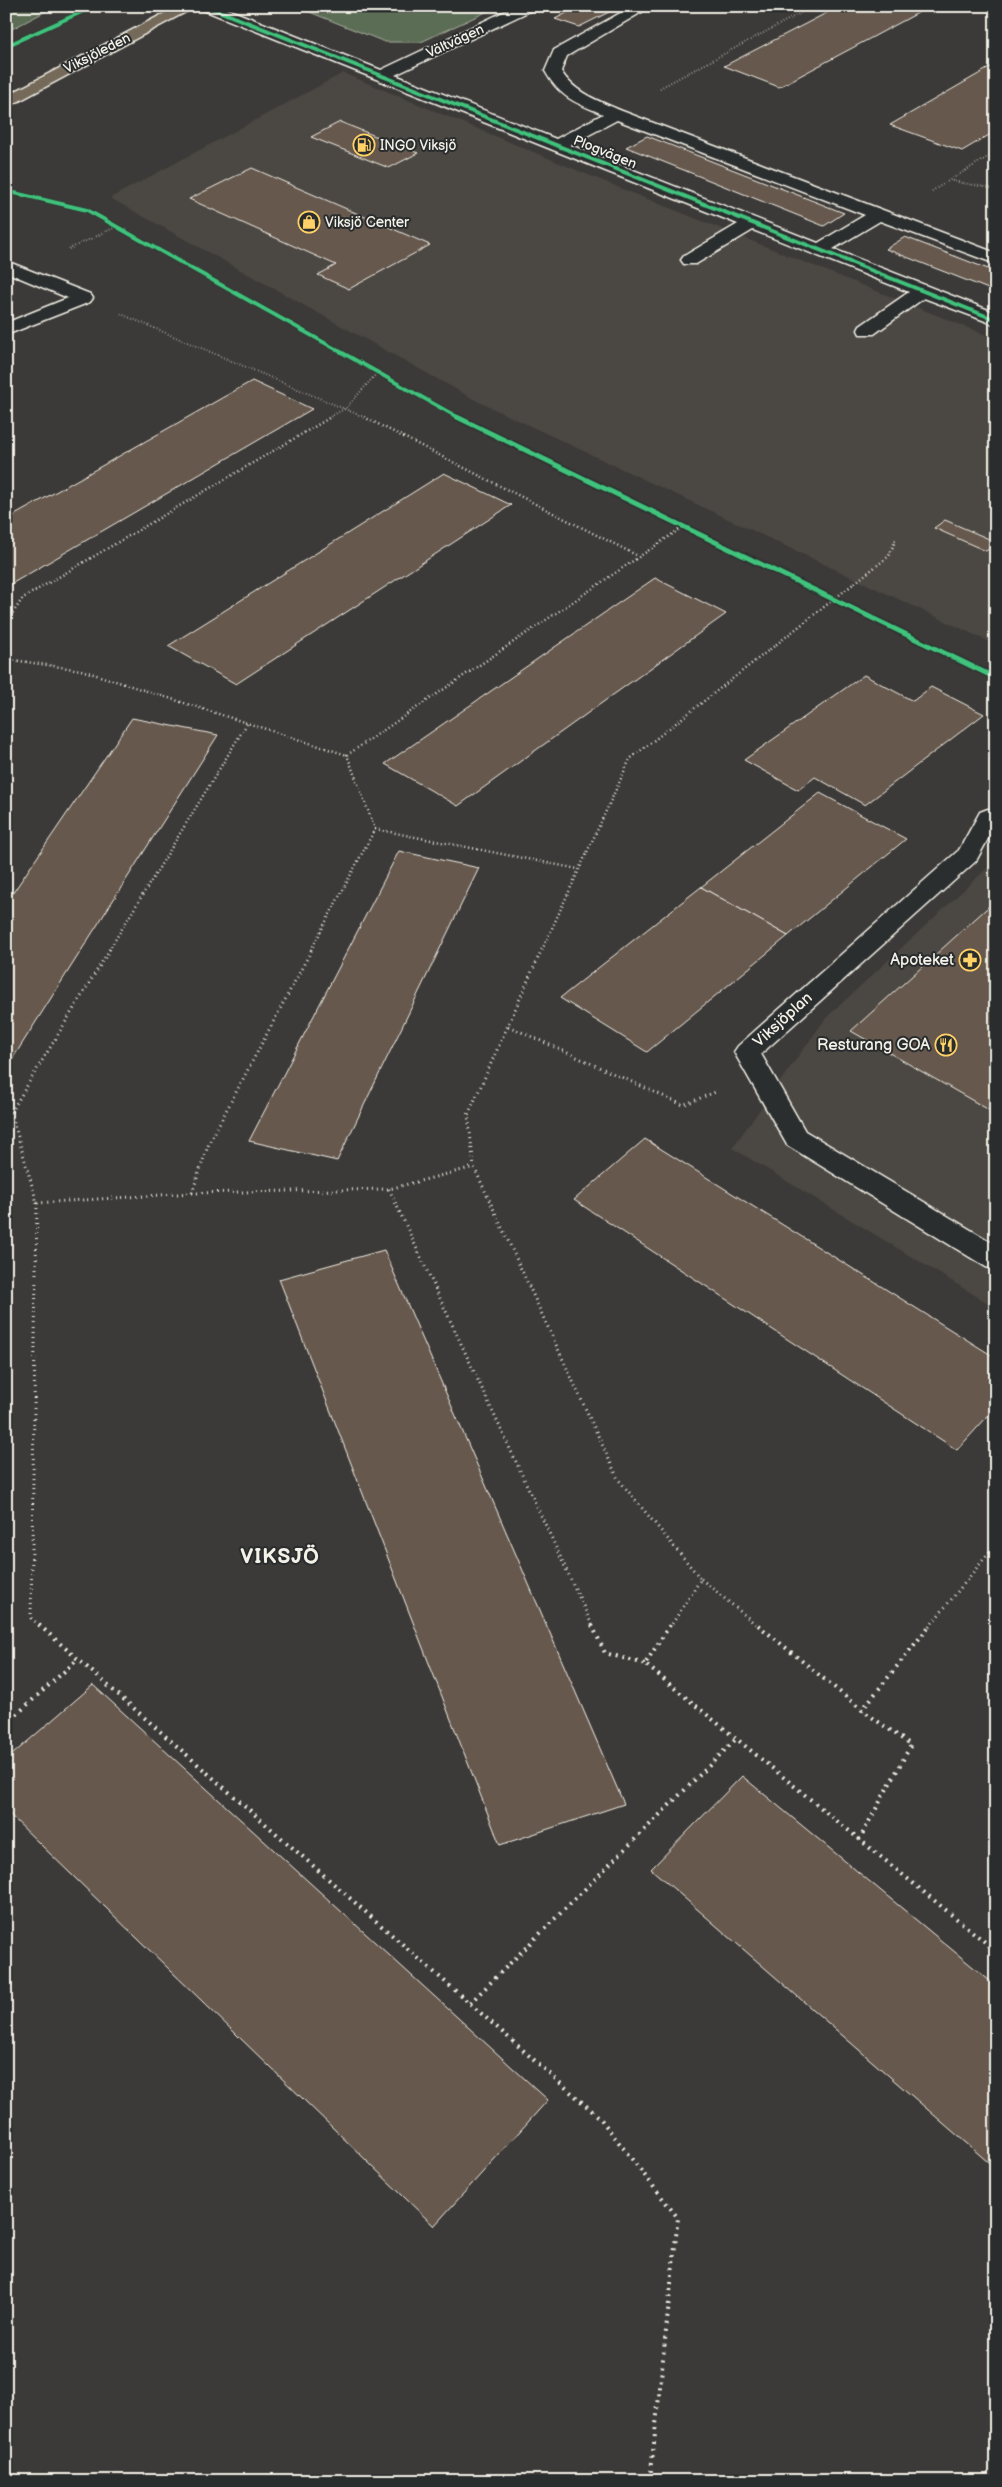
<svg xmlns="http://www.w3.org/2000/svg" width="1002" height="2487" viewBox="0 0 1002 2487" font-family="'Balsamiq Sans',sans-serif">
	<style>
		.built { fill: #4c4642 }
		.green { fill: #5c6d56; stroke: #a8af9f }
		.building { fill: #66594e; stroke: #f4f1e8 }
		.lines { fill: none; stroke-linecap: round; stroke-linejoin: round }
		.minor-casing { stroke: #f4f1e8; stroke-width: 3 }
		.major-casing { stroke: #f4f1e8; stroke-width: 3 }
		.path-far3 { stroke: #f4f1e8; stroke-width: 2; stroke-dasharray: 0.5 2.5; stroke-linecap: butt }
		.path-far2 { stroke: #f4f1e8; stroke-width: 2.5; stroke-dasharray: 1 3; stroke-linecap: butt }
		.path-far1 { stroke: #f4f1e8; stroke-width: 3; stroke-dasharray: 1 4; stroke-linecap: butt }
		.path { stroke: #f4f1e8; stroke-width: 4; stroke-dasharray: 2 5; stroke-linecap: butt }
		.minor { fill: #2a2d2e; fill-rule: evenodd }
		.major { fill: #746a5a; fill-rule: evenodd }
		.cycleway-far1-casing { stroke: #2a2d2e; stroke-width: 5.5 }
		.cycleway-casing { stroke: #2a2d2e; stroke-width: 8 }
		.cycleway-far1 { stroke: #40c37c; stroke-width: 4 }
		.cycleway { stroke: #40c37c; stroke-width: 5 }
		.labels { text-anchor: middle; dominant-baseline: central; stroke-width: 4; stroke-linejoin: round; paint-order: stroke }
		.far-street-label { font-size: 14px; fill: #f4f1e8; stroke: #2a2d2e }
		.far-poi-label { font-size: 14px; fill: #f4f1e8; stroke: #2a2d2e; text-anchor: start }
		.poi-label { font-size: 16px; fill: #f4f1e8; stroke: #2a2d2e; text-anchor: end }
		.street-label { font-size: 16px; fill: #f4f1e8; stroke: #2a2d2e }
		.district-label { font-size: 21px; font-weight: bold; letter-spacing: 1px; fill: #f4f1e8; stroke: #2a2d2e }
	</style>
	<rect width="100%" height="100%" fill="#3c3a38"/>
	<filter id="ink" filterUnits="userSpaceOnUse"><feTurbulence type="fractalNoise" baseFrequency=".02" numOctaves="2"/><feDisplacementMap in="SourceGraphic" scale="10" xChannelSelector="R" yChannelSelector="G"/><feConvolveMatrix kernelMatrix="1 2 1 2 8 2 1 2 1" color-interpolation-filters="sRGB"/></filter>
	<g filter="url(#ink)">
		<!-- built -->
		<g class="built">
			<polygon points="343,73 620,188 996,339 996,645 477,401 110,198"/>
			<polygon points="996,860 996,1308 732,1148 826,1018"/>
		</g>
		<!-- green -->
		<g class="green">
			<polygon points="6,6 56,6 6,32"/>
			<polygon points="307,6 499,6 421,42 385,42 307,11"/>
		</g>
		<!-- building -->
		<g class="building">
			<polygon points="580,6 621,6 579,27 555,19"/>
			<polygon points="840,6 931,6 779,87 724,66"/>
			<polygon points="996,64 996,131 962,151 890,125"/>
			<polygon points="340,122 418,153 389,168 311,137"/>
			<polygon points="647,136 844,213 824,226 626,147"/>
			<polygon points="252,168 430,245 349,289 318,275 336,265 189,199"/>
			<polygon points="905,237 996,272 996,292 886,249"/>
			<polygon points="252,381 312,409 6,587 6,520"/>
			<polygon points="444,473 511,505 236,684 168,646"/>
			<polygon points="945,520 996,542 996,544 986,551 934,528"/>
			<polygon points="655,578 726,614 458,806 385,764"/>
			<polygon points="864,675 913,701 931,687 984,714 865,805 815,777 798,790 744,760"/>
			<polygon points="132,718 218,735 6,1069 6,903"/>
			<polygon points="820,793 906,839 788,936 701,887"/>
			<polygon points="399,851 479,868 337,1161 249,1141"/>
			<polygon points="701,887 788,936 647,1052 560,998"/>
			<polygon points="996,900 996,1114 851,1031"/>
			<polygon points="645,1139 996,1358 996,1407 957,1450 574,1200"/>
			<polygon points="384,1250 624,1804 500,1845 279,1279"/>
			<polygon points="93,1685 548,2100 434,2226 6,1811 6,1760"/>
			<polygon points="742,1776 996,1986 996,2169 651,1869"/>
		</g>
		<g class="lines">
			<!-- minor casing -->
			<g class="minor-casing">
				<g id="minor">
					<path d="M199 6H220L381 70 516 6H536L534 9 395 75 556 139 603 114C576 103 560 98 545 71L554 50 633 6H652L567 56 561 71C574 93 599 101 622 111L996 253V264L880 221 833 249 996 313V325L924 298 874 334H860L858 330 860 326 909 292 753 230 696 264H684L681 260 684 256 738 224 201 9ZM617 120 865 215 818 243 570 145Z"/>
					<polygon points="6,261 90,294 93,298 90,302 6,335 6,323 68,298 6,272"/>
					<polygon points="988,809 996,812 996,824 976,861 761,1054 805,1131 996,1245 996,1270 986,1267 787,1145 734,1052 738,1046 959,850 980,812"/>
				</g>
			</g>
			<!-- major casing -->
			<g class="major-casing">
				<polygon id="major" points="178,6 197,6 6,108 6,96"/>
			</g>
			<!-- path-far3 -->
			<g class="path-far3">
				<polyline points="660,88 814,6"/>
				<polyline points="952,181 996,189"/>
				<polyline points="932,191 996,152"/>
				<polyline points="69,249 116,227"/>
				<polyline points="121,314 366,418"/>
				<polyline points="328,418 346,408 377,373"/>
			</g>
			<!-- path-far2 -->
			<g class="path-far2">
				<polyline points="364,417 638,556"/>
				<polyline points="6,623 23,598 331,417"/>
				<polyline points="6,659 81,670 347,755"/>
				<polyline points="375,829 578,869"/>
				<polyline points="109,950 248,722"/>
				<polyline points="311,950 375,829 347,755 683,527"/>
				<polyline points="542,950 630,759 889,556 896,539"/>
			</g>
			<!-- path-far1 -->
			<g class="path-far1">
				<polyline points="542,949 468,1115 474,1167 618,1479 701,1579 670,1627"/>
				<polyline points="508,1026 683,1105 718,1091"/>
				<polyline points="6,1111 11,1112 37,1203 192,1193 389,1189 474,1167"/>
				<polyline points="11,1112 110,949"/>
				<polyline points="389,1189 593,1627"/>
				<polyline points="192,1193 209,1143 312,949"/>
				<polyline points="37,1203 31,1618 41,1627"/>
				<polyline points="701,1579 759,1627"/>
				<polyline points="929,1627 996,1544"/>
			</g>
			<!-- path -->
			<g class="path">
				<polyline points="39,1625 599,2117 678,2218 650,2481"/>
				<polyline points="592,1625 605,1653 645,1664"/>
				<polyline points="670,1625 645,1664 996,1951"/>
				<polyline points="758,1625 862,1710 930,1625"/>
				<polyline points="6,1724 78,1659"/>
				<polyline points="859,1840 911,1745 862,1710"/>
				<polyline points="470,2003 736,1739"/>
			</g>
			<!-- minor -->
			<use href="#minor" class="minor"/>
			<!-- major -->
			<use href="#major" class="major"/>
			<!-- cycleway-far1 casing -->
			<g class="cycleway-far1-casing">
				<g id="cycleway-far1">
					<polyline points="206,6 996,320"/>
					<polyline points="6,46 95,6"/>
					<polyline points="6,191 87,210 459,418"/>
				</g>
			</g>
			<!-- cycleway casing -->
			<g class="cycleway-casing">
				<polyline id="cycleway" points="457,417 996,678"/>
			</g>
			<!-- cycleway-far1 -->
			<use href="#cycleway-far1" class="cycleway-far1"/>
			<!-- cycleway -->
			<use href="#cycleway" class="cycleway"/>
		</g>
	</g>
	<!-- icons -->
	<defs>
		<g id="fuel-ring" transform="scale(1.125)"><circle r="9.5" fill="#2a2d2e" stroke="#ffd166" stroke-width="1.5"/><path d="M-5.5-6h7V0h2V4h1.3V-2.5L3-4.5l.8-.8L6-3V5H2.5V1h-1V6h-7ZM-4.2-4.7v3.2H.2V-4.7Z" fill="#ffd166"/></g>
		<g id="shop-ring" transform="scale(1.125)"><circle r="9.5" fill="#2a2d2e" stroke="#ffd166" stroke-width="1.5"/><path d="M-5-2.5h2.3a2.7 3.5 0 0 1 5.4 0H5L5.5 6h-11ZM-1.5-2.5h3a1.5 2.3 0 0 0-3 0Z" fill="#ffd166"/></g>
		<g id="pharmacy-ring" transform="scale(1.125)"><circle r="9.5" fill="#2a2d2e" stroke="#ffd166" stroke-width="1.5"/><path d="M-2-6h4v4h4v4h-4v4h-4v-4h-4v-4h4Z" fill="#ffd166"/></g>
		<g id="restaurant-ring" transform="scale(1.125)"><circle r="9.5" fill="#2a2d2e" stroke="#ffd166" stroke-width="1.5"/><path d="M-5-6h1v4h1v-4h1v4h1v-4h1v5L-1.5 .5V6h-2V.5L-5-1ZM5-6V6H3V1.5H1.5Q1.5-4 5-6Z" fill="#ffd166"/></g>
	</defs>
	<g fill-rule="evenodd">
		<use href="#fuel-ring" x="364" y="145"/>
		<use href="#shop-ring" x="309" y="222"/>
		<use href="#pharmacy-ring" x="970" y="960"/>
		<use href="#restaurant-ring" x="946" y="1045"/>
	</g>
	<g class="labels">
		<!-- far-street labels -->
		<g class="far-street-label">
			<text transform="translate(455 41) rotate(-25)">Vältvägen</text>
			<text transform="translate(97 53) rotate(-27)">Viksjöleden</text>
			<text transform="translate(605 152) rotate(22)">Plogvägen</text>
		</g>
		<!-- far-poi labels -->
		<g class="far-poi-label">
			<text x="380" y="145">INGO Viksjö</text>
			<text x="325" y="222">Viksjö Center</text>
		</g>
		<!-- poi labels -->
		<g class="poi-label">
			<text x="954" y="960">Apoteket</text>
			<text x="930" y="1045">Resturang GOA</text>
		</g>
		<!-- street labels -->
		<g class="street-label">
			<text transform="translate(783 1020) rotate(-42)">Viksjöplan</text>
		</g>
		<!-- district labels -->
		<g class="district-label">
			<text x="280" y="1556">VIKSJÖ</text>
		</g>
	</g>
	<!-- margin -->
	<rect width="1002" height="2487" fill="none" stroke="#2a2d2e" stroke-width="25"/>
	<rect x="12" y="12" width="977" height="2462" fill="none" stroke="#f4f1e8" stroke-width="2" filter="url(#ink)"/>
</svg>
